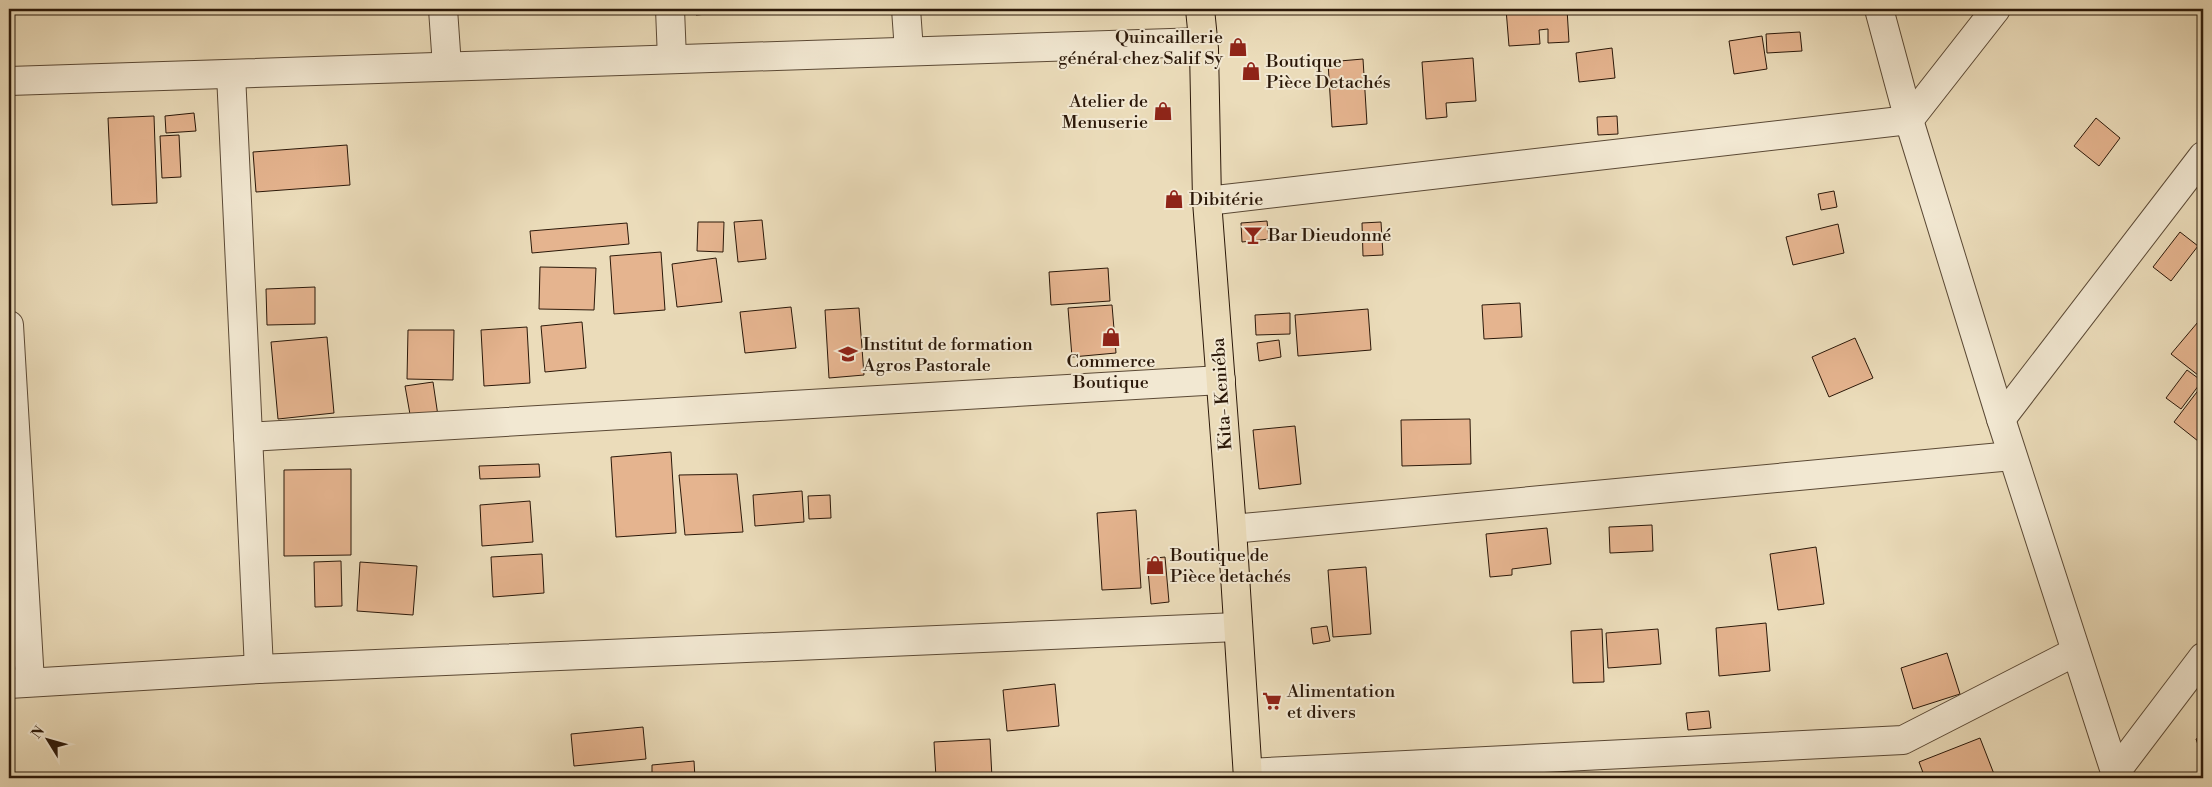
<svg xmlns="http://www.w3.org/2000/svg" width="2212" height="787" viewBox="0 0 2212 787" font-family="'Libre Bodoni',serif">
	<style>
		.building { fill: #e5b48f; stroke: #2b1809 }
		.lines { fill: none; stroke-linecap: round; stroke-linejoin: round }
		.minor-casing { stroke: #5b4935; stroke-width: 30 }
		.major-casing { stroke: #2b1809; stroke-width: 30 }
		.minor { stroke: #f2e8d2; stroke-width: 28 }
		.major { stroke: #ebdcba; stroke-width: 28 }
		.labels { text-anchor: middle; dominant-baseline: central; stroke-width: 4; stroke-linejoin: round; paint-order: stroke }
		.poi-label { font-size: 18px; fill: #2b1809; stroke: #f2e8d2; text-anchor: start }
		.street-label { font-size: 18px; fill: #2b1809; stroke: #f2e8d2 }
	</style>
	<rect width="100%" height="100%" fill="#ebdcba"/>
	<filter id="stains"><feTurbulence type="fractalNoise" baseFrequency=".004" numOctaves="4"/><feColorMatrix values="0 0 0 0 .2 0 0 0 0 .09 0 0 0 0 .02 0 0 0 .5 -.17"/></filter>
	<radialGradient id="worn" r=".72"><stop offset=".6" stop-color="#630" stop-opacity="0"/><stop offset="1" stop-color="#630" stop-opacity=".3"/></radialGradient>
	<!-- building -->
	<g class="building">
		<polygon points="695,9 720,9 720,13 696,15"/>
		<polygon points="1506,9 1567,9 1569,42 1548,43 1548,29 1539,30 1540,44 1509,46"/>
		<polygon points="1800,32 1802,51 1767,53 1766,34"/>
		<polygon points="1762,36 1767,69 1734,74 1729,41"/>
		<polygon points="1612,48 1615,78 1579,82 1576,53"/>
		<polygon points="1473,58 1476,101 1446,103 1447,117 1426,119 1422,62"/>
		<polygon points="1363,59 1367,124 1332,127 1328,62"/>
		<polygon points="194,113 196,131 166,133 165,116"/>
		<polygon points="154,116 157,203 112,205 108,118"/>
		<polygon points="1617,116 1618,134 1598,135 1597,117"/>
		<polygon points="2096,118 2120,138 2099,166 2074,146"/>
		<polygon points="179,135 181,177 162,178 160,136"/>
		<polygon points="347,145 350,185 256,192 253,152"/>
		<polygon points="1834,191 1837,207 1821,210 1818,194"/>
		<polygon points="762,220 766,259 738,262 734,222"/>
		<polygon points="1267,221 1269,239 1242,242 1241,223"/>
		<polygon points="698,222 724,222 723,252 697,251"/>
		<polygon points="1381,222 1383,255 1363,256 1362,223"/>
		<polygon points="627,223 629,244 532,253 530,231"/>
		<polygon points="1838,224 1844,253 1793,265 1786,237"/>
		<polygon points="2180,232 2198,246 2171,281 2153,267"/>
		<polygon points="661,252 665,310 614,314 610,256"/>
		<polygon points="716,258 722,302 677,307 672,264"/>
		<polygon points="540,267 596,268 594,310 539,309"/>
		<polygon points="1108,268 1110,301 1051,305 1049,272"/>
		<polygon points="315,287 315,324 267,325 266,289"/>
		<polygon points="1520,303 1522,337 1484,339 1482,305"/>
		<polygon points="1112,305 1116,353 1072,357 1068,308"/>
		<polygon points="791,307 796,348 745,353 740,312"/>
		<polygon points="859,308 864,375 829,378 825,310"/>
		<polygon points="1368,309 1371,350 1298,356 1295,315"/>
		<polygon points="1290,313 1290,334 1256,335 1255,315"/>
		<polygon points="2203,316 2203,379 2171,354"/>
		<polygon points="582,322 586,368 545,372 541,326"/>
		<polygon points="527,327 530,383 484,386 481,330"/>
		<polygon points="408,330 454,330 453,380 407,379"/>
		<polygon points="327,337 334,413 278,419 271,342"/>
		<polygon points="1855,338 1873,378 1829,397 1812,357"/>
		<polygon points="1279,340 1281,357 1259,361 1257,343"/>
		<polygon points="2187,370 2202,381 2181,409 2166,398"/>
		<polygon points="433,382 438,416 411,420 405,386"/>
		<polygon points="2203,384 2203,435 2198,441 2174,422"/>
		<polygon points="1470,419 1471,464 1402,466 1401,420"/>
		<polygon points="1295,426 1301,484 1259,489 1253,430"/>
		<polygon points="671,452 676,533 616,537 611,457"/>
		<polygon points="539,464 540,477 480,479 479,466"/>
		<polygon points="351,469 351,555 284,556 284,470"/>
		<polygon points="737,474 743,532 685,535 679,475"/>
		<polygon points="802,491 804,522 755,526 753,495"/>
		<polygon points="830,495 831,518 809,519 808,496"/>
		<polygon points="530,501 533,542 482,546 480,505"/>
		<polygon points="1136,510 1141,588 1102,590 1097,513"/>
		<polygon points="1652,525 1653,551 1610,553 1609,527"/>
		<polygon points="1547,528 1551,564 1512,569 1512,575 1490,577 1486,534"/>
		<polygon points="1816,547 1824,604 1778,610 1770,554"/>
		<polygon points="542,554 544,593 493,597 491,557"/>
		<polygon points="1165,557 1169,602 1151,604 1147,559"/>
		<polygon points="341,561 342,606 315,607 314,562"/>
		<polygon points="360,562 417,566 413,615 357,611"/>
		<polygon points="1366,567 1371,634 1333,637 1328,570"/>
		<polygon points="1766,623 1770,671 1719,676 1716,628"/>
		<polygon points="1327,626 1330,641 1313,644 1311,628"/>
		<polygon points="1602,629 1604,682 1573,683 1571,631"/>
		<polygon points="1658,629 1661,664 1608,668 1606,633"/>
		<polygon points="1947,653 1960,694 1913,709 1901,668"/>
		<polygon points="1055,684 1059,726 1007,731 1003,690"/>
		<polygon points="1709,711 1711,728 1688,730 1686,713"/>
		<polygon points="643,727 646,759 574,766 571,734"/>
		<polygon points="2203,736 2203,759 2196,739"/>
		<polygon points="1980,738 1994,774 1982,778 1925,778 1919,762"/>
		<polygon points="990,739 992,778 936,778 934,742"/>
		<polygon points="694,761 695,778 652,778 652,765"/>
	</g>
	<g class="lines">
		<!-- minor casing -->
		<g class="minor-casing">
			<g id="minor">
				<polyline points="443,9 446,52"/>
				<polyline points="670,9 672,59"/>
				<polyline points="906,9 909,51"/>
				<polyline points="1879,9 1909,120 2001,419 2117,778"/>
				<polyline points="231,74 259,669"/>
				<polyline points="9,81 1202,42"/>
				<polyline points="1207,201 1909,120 1996,9"/>
				<polyline points="9,325 30,682"/>
				<polyline points="2001,419 2203,156"/>
				<polyline points="248,437 1221,380"/>
				<polyline points="1232,529 2012,456"/>
				<polyline points="9,684 259,669 1237,627"/>
				<polyline points="1248,773 1903,740 2075,652"/>
				<polyline points="2115,773 2203,657"/>
			</g>
		</g>
		<!-- major casing -->
		<g class="major-casing">
			<polyline id="major" points="1200,9 1204,49 1207,201 1232,529 1248,778"/>
		</g>
		<!-- minor -->
		<use href="#minor" class="minor"/>
		<!-- major -->
		<use href="#major" class="major"/>
	</g>
	<!-- icons -->
	<defs>
		<g id="shop-bare" transform="scale(1.5)"><path d="M-5-2.5h2.3a2.7 3.5 0 0 1 5.4 0H5L5.5 6h-11ZM-1.5-2.5h3a1.5 2.3 0 0 0-3 0Z" fill="#8f2418" stroke="#f2e8d2" stroke-width="2.5" paint-order="stroke"/></g>
		<g id="bar-bare" transform="scale(1.5)"><path d="M-6-5H6L.8 .8V4.5H3.5V6h-7V4.5H-.8V.8Z" fill="#8f2418" stroke="#f2e8d2" stroke-width="2.5" paint-order="stroke"/></g>
		<g id="university-bare" transform="scale(1.5)"><path d="M0-5L7-2L0 1L-7-2ZM-4 1L0 2.5L4 1V4Q0 6-4 4Z" fill="#8f2418" stroke="#f2e8d2" stroke-width="2.5" paint-order="stroke"/></g>
		<g id="supermarket-bare" transform="scale(1.5)"><path d="M-6-5.5h2.5l.6 2H6L4.5 2H-2.5L-4.4-4H-6ZM-1.5 3.2a1.3 1.3 0 1 0 .1 0ZM3 3.2a1.3 1.3 0 1 0 .1 0Z" fill="#8f2418" stroke="#f2e8d2" stroke-width="2.5" paint-order="stroke"/></g>
	</defs>
	<g fill-rule="evenodd">
		<use href="#shop-bare" x="1238" y="47"/>
		<use href="#shop-bare" x="1251" y="71"/>
		<use href="#shop-bare" x="1163" y="111"/>
		<use href="#shop-bare" x="1174" y="199"/>
		<use href="#bar-bare" x="1253" y="235"/>
		<use href="#shop-bare" x="1111" y="337"/>
		<use href="#university-bare" x="848" y="354"/>
		<use href="#shop-bare" x="1155" y="565"/>
		<use href="#supermarket-bare" x="1272" y="701"/>
	</g>
	<g class="labels">
		<!-- poi labels -->
		<g class="poi-label">
			<text x="1223" y="37" text-anchor="end">Quincaillerie<tspan x="1223" dy="21">général chez Salif Sy</tspan></text>
			<text x="1266" y="61">Boutique<tspan x="1266" dy="21">Pièce Detachés</tspan></text>
			<text x="1148" y="101" text-anchor="end">Atelier de<tspan x="1148" dy="21">Menuserie</tspan></text>
			<text x="1189" y="199">Dibitérie</text>
			<text x="1268" y="235">Bar Dieudonné</text>
			<text x="863" y="344">Institut de formation<tspan x="863" dy="21">Agros Pastorale</tspan></text>
			<text x="1111" y="361" text-anchor="middle">Commerce<tspan x="1111" dy="21">Boutique</tspan></text>
			<text x="1170" y="555">Boutique de<tspan x="1170" dy="21">Pièce detachés</tspan></text>
			<text x="1287" y="691">Alimentation<tspan x="1287" dy="21">et divers</tspan></text>
		</g>
		<!-- street labels -->
		<g class="street-label">
			<text transform="translate(1222 394) rotate(-94)">Kita- Keniéba</text>
		</g>
	</g>
	<!-- margin -->
	<rect width="2212" height="787" fill="none" stroke="#ebdcba" stroke-width="30"/>
	<rect x="10" y="10" width="2192" height="767" fill="none" stroke="#2b1809" stroke-width="2.5"/>
	<rect x="15" y="15" width="2182" height="757" fill="none" stroke="#2b1809"/>
	<!-- north arrow -->
	<g transform="translate(48 740) rotate(307)" stroke="#f2e8d2" stroke-width="4" paint-order="stroke">
	<path d="M0-4L9 19L0 12L-9 19Z" fill="#2b1809"/>
	<text y="-8" font-size="14" font-weight="bold" text-anchor="middle" fill="#2b1809">N</text>
	</g>
	<rect width="100%" height="100%" filter="url(#stains)"/>
	<rect width="100%" height="100%" fill="url(#worn)"/>
</svg>
